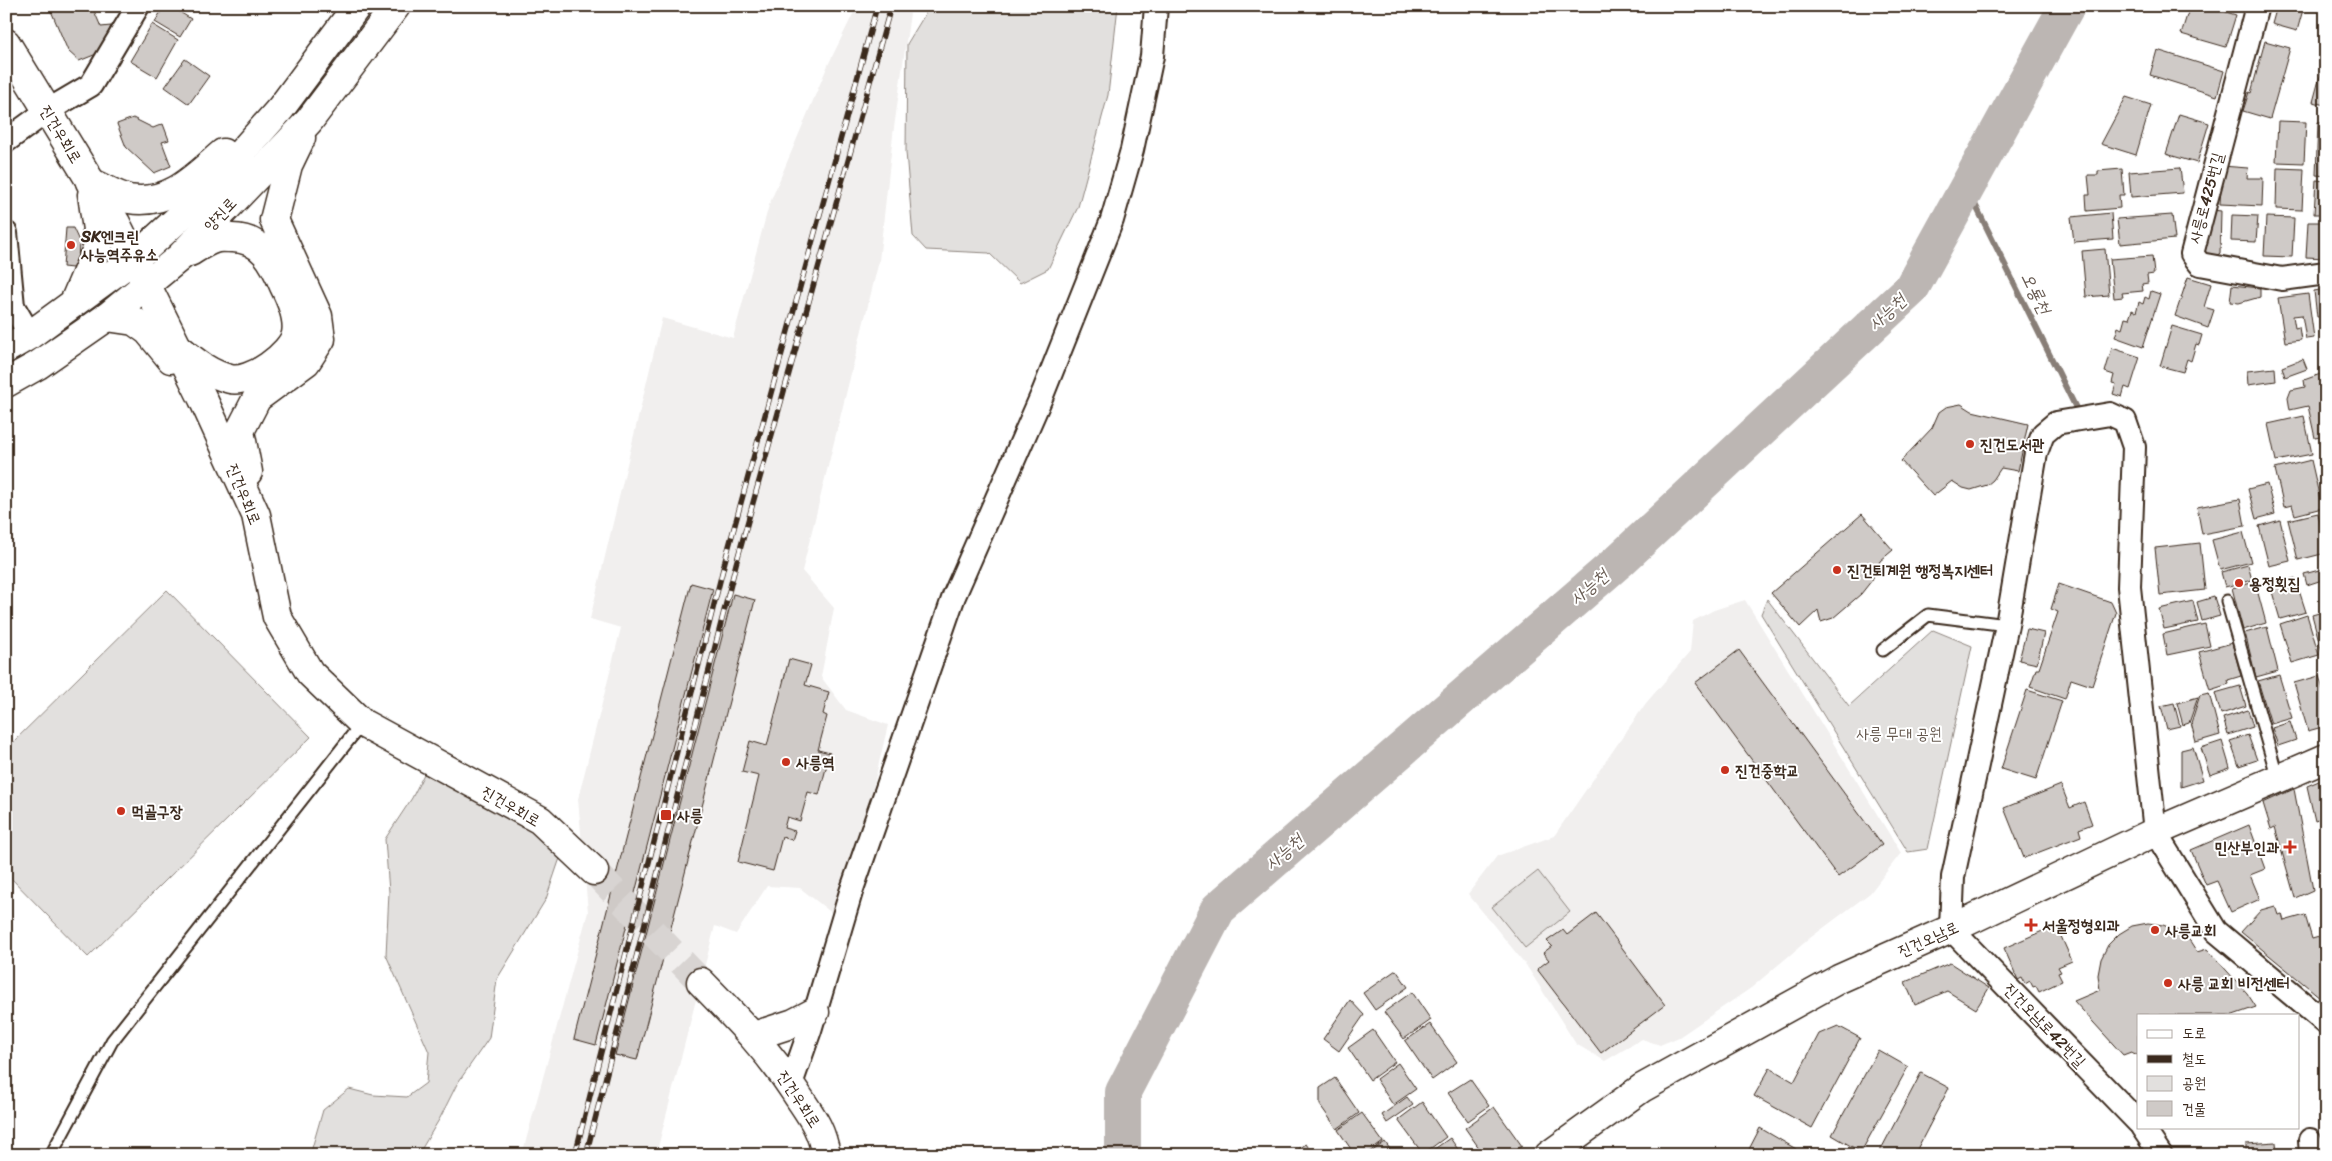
<svg xmlns="http://www.w3.org/2000/svg" width="2332" height="1161" viewBox="0 0 2332 1161" font-family="Sriracha,'Poor Story',sans-serif">
	<style>
		.built { fill: #f1efee }
		.green { fill: #e2e0de; stroke: #8e857e }
		.lines { fill: none; stroke-linecap: round; stroke-linejoin: round }
		.stream { stroke: #887e77; stroke-width: 6 }
		.river { stroke: #bcb6b3; stroke-width: 36 }
		.building { fill: #cfcac7; stroke: #3b2a1e }
		.secondary-tunnel { stroke: #d8d4d2; stroke-width: 28; stroke-dasharray: 28 14; stroke-linecap: butt }
		.service-casing { stroke: #3b2a1e; stroke-width: 15 }
		.minor-casing { stroke: #3b2a1e; stroke-width: 26 }
		.tertiary-casing { stroke: #3b2a1e; stroke-width: 31 }
		.secondary-casing { stroke: #3b2a1e; stroke-width: 31 }
		.service { stroke: #fff; stroke-width: 11 }
		.minor { stroke: #fff; stroke-width: 22 }
		.tertiary { stroke: #fff; stroke-width: 28 }
		.secondary { stroke: #fff; stroke-width: 28 }
		.rail-casing { stroke: #3b2a1e; stroke-width: 5.5 }
		.rail { stroke: #fff; stroke-width: 4; stroke-dasharray: 11; stroke-linecap: butt }
		.poi-dot { fill: #c8321e; stroke: #fff; stroke-width: 2 }
		.labels { text-anchor: middle; dominant-baseline: central; stroke-width: 4; stroke-linejoin: round; paint-order: stroke }
		.street-label { font-size: 16px; fill: #3b2a1e; stroke: #fff }
		.poi-label { font-size: 16px; font-weight: bold; fill: #3b2a1e; stroke: #fff; text-anchor: start }
		.park-label { font-size: 16px; fill: #65584e; stroke: #fff }
		.water-label { font-size: 18px; font-style: italic; fill: #685b52; stroke: #fff }
	</style>
	<rect width="100%" height="100%" fill="#fff"/>
	<filter id="ink" filterUnits="userSpaceOnUse"><feTurbulence type="fractalNoise" baseFrequency=".02" numOctaves="2"/><feDisplacementMap in="SourceGraphic" scale="10" xChannelSelector="R" yChannelSelector="G"/><feConvolveMatrix kernelMatrix="1 2 1 2 8 2 1 2 1" color-interpolation-filters="sRGB"/></filter>
	<g filter="url(#ink)">
		<!-- built -->
		<g class="built">
			<polygon points="857,6 911,6 893,135 879,261 802,571 834,608 821,677 846,710 888,725 868,809 833,914 800,888 767,886 736,934 715,926 656,1155 522,1155 588,912 578,799 621,628 590,619 662,318 733,338 769,205 828,65"/>
			<polygon points="1745,600 1901,853 1870,893 1810,938 1751,988 1679,1037 1660,1045 1642,1039 1605,1061 1576,1044 1526,965 1468,894 1497,856 1554,836 1646,703 1690,652 1693,621 1714,610"/>
		</g>
		<!-- green -->
		<g class="green">
			<polygon points="930,6 1118,6 1108,95 1078,207 1048,269 1020,283 989,253 926,250 913,236 906,152 907,44"/>
			<polygon points="167,590 311,737 88,957 6,873 6,749"/>
			<polygon points="1767,599 1849,706 1933,630 1972,646 1928,849 1908,852 1761,614"/>
			<polygon points="424,774 533,825 560,858 546,899 497,979 489,1038 457,1084 440,1118 418,1155 310,1155 323,1110 349,1089 373,1095 407,1097 426,1083 429,1052 386,955 389,892 385,839 412,798"/>
			<polygon points="1538,871 1570,912 1525,948 1492,907"/>
		</g>
		<g class="lines">
			<!-- stream -->
			<polyline class="stream" points="1967,188 2078,412"/>
			<!-- river -->
			<polyline class="river" points="1123,1155 1123,1092 1218,909 1619,561 1911,289 2067,6"/>
		</g>
		<!-- building -->
		<g class="building">
			<polygon points="49,6 92,6 101,27 111,26 99,53 79,61 68,51"/>
			<polygon points="164,6 170,6 191,19 180,37 155,22"/>
			<polygon points="2190,6 2206,6 2236,15 2226,47 2181,34"/>
			<polygon points="2277,6 2304,6 2297,31 2272,24"/>
			<polygon points="152,24 178,40 157,77 130,61"/>
			<polygon points="2265,41 2290,48 2270,119 2243,111 2249,92 2251,93"/>
			<polygon points="2157,50 2224,71 2217,96 2150,75"/>
			<polygon points="2326,54 2326,105 2313,102"/>
			<polygon points="185,59 209,76 189,104 165,87"/>
			<polygon points="2126,97 2151,105 2136,155 2101,144"/>
			<polygon points="2179,114 2209,123 2197,163 2166,154"/>
			<polygon points="133,118 153,128 163,124 169,140 162,142 171,166 154,173 126,147 117,124"/>
			<polygon points="2278,121 2306,122 2304,163 2276,162"/>
			<polygon points="2318,122 2326,122 2326,176 2316,175"/>
			<polygon points="2222,166 2248,168 2247,178 2263,178 2262,206 2220,204"/>
			<polygon points="2180,168 2183,193 2131,197 2129,172"/>
			<polygon points="2277,168 2304,169 2302,210 2276,209"/>
			<polygon points="2122,169 2124,195 2119,195 2120,208 2087,211 2086,195 2090,195 2088,175 2098,175 2098,171"/>
			<polygon points="2316,180 2326,181 2326,214 2314,214"/>
			<polygon points="2213,210 2221,211 2220,253 2214,258 2206,258 2200,249"/>
			<polygon points="2111,213 2113,239 2074,242 2071,217"/>
			<polygon points="2172,215 2175,239 2120,244 2117,219"/>
			<polygon points="2232,215 2258,216 2256,242 2231,241"/>
			<polygon points="2266,217 2294,218 2292,257 2264,256"/>
			<polygon points="2308,222 2326,222 2326,258 2306,257"/>
			<polygon points="66,228 73,228 79,241 78,263 72,268 63,267"/>
			<polygon points="2105,249 2109,295 2086,297 2082,251"/>
			<polygon points="2152,256 2154,274 2147,275 2148,283 2142,284 2143,291 2122,293 2123,297 2114,298 2110,259"/>
			<polygon points="2188,277 2211,284 2204,307 2214,310 2208,328 2175,316"/>
			<polygon points="2232,285 2260,288 2260,297 2239,303 2230,302"/>
			<polygon points="2326,289 2326,316 2317,317 2314,291"/>
			<polygon points="2151,291 2160,294 2143,347 2115,337 2118,327 2122,329 2125,318 2129,319 2132,310 2136,312 2139,302 2143,304 2145,297 2149,299"/>
			<polygon points="2308,294 2314,338 2306,339 2302,315 2293,316 2295,328 2299,327 2301,340 2285,342 2278,298"/>
			<polygon points="2172,326 2202,335 2199,345 2196,344 2191,361 2187,359 2183,372 2160,366"/>
			<polygon points="2112,348 2140,357 2130,389 2125,387 2122,397 2113,394 2116,384 2112,383 2114,375 2105,372"/>
			<polygon points="2303,359 2307,369 2285,377 2282,367"/>
			<polygon points="2275,368 2276,381 2248,385 2247,371"/>
			<polygon points="2326,372 2326,436 2315,438 2308,406 2290,410 2288,398 2291,390 2305,387 2304,380"/>
			<polygon points="1961,404 1972,411 2028,424 2018,471 2001,468 1993,480 1987,485 1971,490 1963,488 1952,481 1933,496 1901,461 1932,428 1939,412 1946,407"/>
			<polygon points="2304,416 2312,454 2276,461 2268,424"/>
			<polygon points="2326,442 2326,473 2319,443"/>
			<polygon points="2311,460 2322,508 2295,515 2292,505 2284,507 2275,469"/>
			<polygon points="2267,484 2275,514 2256,519 2248,489"/>
			<polygon points="2240,499 2245,526 2202,534 2197,507"/>
			<polygon points="2318,513 2326,553 2298,560 2288,520"/>
			<polygon points="1862,514 1893,550 1880,561 1872,580 1861,594 1833,618 1821,622 1818,610 1800,627 1771,593"/>
			<polygon points="2280,520 2290,561 2269,566 2259,526"/>
			<polygon points="2243,532 2251,562 2220,570 2212,540"/>
			<polygon points="2200,543 2205,590 2160,595 2155,548"/>
			<polygon points="2248,565 2252,580 2225,587 2221,572"/>
			<polygon points="2323,569 2326,570 2326,595 2322,580 2307,585 2304,574"/>
			<polygon points="2295,578 2306,612 2280,619 2270,585"/>
			<polygon points="2255,582 2266,623 2243,630 2232,588"/>
			<polygon points="691,583 713,589 596,1045 574,1039"/>
			<polygon points="2059,584 2111,602 2116,613 2092,686 2071,679 2065,699 2030,687 2036,669 2039,669 2058,612 2051,609"/>
			<polygon points="733,594 755,600 637,1060 615,1055"/>
			<polygon points="2214,597 2220,616 2202,621 2197,602"/>
			<polygon points="2193,601 2198,622 2164,629 2159,609"/>
			<polygon points="2326,611 2326,651 2322,652 2312,615"/>
			<polygon points="2307,615 2319,655 2292,663 2280,624"/>
			<polygon points="2205,624 2210,646 2167,655 2163,634"/>
			<polygon points="2267,627 2278,671 2256,677 2245,633"/>
			<polygon points="2027,629 2044,633 2037,664 2019,660"/>
			<polygon points="2232,643 2241,676 2228,680 2229,684 2210,690 2199,652"/>
			<polygon points="1739,650 1882,845 1838,877 1695,683"/>
			<polygon points="789,659 811,665 805,685 829,692 823,714 827,716 818,750 830,753 819,795 808,792 800,821 787,817 784,828 795,831 792,840 782,837 773,871 738,862 759,776 742,772 750,741 767,746"/>
			<polygon points="2279,675 2292,718 2271,724 2258,681"/>
			<polygon points="2319,676 2326,699 2326,726 2308,731 2294,683"/>
			<polygon points="2240,686 2246,706 2221,714 2215,693"/>
			<polygon points="2027,690 2062,701 2036,780 2001,769"/>
			<polygon points="2209,693 2220,735 2196,742 2191,723 2200,695"/>
			<polygon points="2198,697 2189,723 2183,725 2177,703"/>
			<polygon points="2174,703 2180,726 2167,729 2161,706"/>
			<polygon points="2248,710 2253,727 2228,735 2223,718"/>
			<polygon points="2290,722 2296,740 2278,746 2272,728"/>
			<polygon points="2248,735 2257,760 2239,766 2230,741"/>
			<polygon points="2222,741 2230,768 2210,775 2201,748"/>
			<polygon points="2193,747 2203,780 2181,787 2181,750"/>
			<polygon points="2326,778 2326,817 2315,821 2307,786"/>
			<polygon points="2061,785 2070,808 2084,802 2092,824 2079,829 2081,836 2024,858 2004,808"/>
			<polygon points="2294,789 2313,890 2295,898 2275,827 2271,829 2263,803"/>
			<polygon points="2249,825 2265,869 2250,875 2260,899 2231,912 2217,881 2206,885 2191,850"/>
			<polygon points="2275,906 2278,915 2282,914 2284,921 2305,915 2312,939 2326,935 2326,1002 2241,932 2261,910"/>
			<polygon points="1596,913 1665,1005 1601,1053 1537,969 1549,960 1543,953 1552,946 1547,941 1563,930 1567,935"/>
			<polygon points="2148,923 2163,925 2178,931 2190,941 2197,952 2207,949 2247,993 2256,1007 2233,1015 2138,1015 2138,1055 2131,1052 2123,1055 2074,1001 2100,990 2098,975 2101,959 2108,945 2119,934 2132,926"/>
			<polygon points="2056,925 2072,961 2058,967 2061,972 2058,973 2062,981 2039,992 2036,986 2033,987 2030,981 2025,984 2022,978 2018,980 2004,948"/>
			<polygon points="1950,963 1989,988 1976,1009 1947,991 1915,1005 1905,982"/>
			<polygon points="1396,970 1408,987 1375,1010 1363,993"/>
			<polygon points="1412,992 1431,1020 1404,1039 1384,1012"/>
			<polygon points="1350,1000 1364,1015 1339,1051 1323,1039"/>
			<polygon points="1430,1024 1457,1062 1432,1080 1405,1041"/>
			<polygon points="1838,1026 1860,1038 1812,1128 1754,1096 1770,1068 1794,1082 1819,1034"/>
			<polygon points="1373,1030 1395,1062 1370,1080 1348,1048"/>
			<polygon points="1878,1050 1908,1067 1861,1152 1832,1135"/>
			<polygon points="1398,1063 1416,1089 1393,1105 1376,1079"/>
			<polygon points="1921,1073 1949,1088 1914,1155 1878,1155"/>
			<polygon points="1335,1078 1359,1113 1337,1129 1320,1105 1320,1088"/>
			<polygon points="1470,1079 1489,1106 1468,1121 1448,1093"/>
			<polygon points="1407,1097 1413,1105 1387,1123 1382,1115"/>
			<polygon points="1422,1102 1446,1137 1423,1154 1398,1120"/>
			<polygon points="1494,1107 1522,1146 1510,1155 1484,1155 1465,1128"/>
			<polygon points="1362,1113 1383,1142 1365,1155 1355,1155 1338,1130"/>
			<polygon points="1760,1128 1796,1149 1793,1155 1746,1155"/>
			<polygon points="1450,1138 1462,1155 1426,1155"/>
			<polygon points="1385,1142 1394,1155 1367,1155"/>
			<polygon points="2276,1142 2277,1155 2246,1155 2246,1144"/>
			<polygon points="1306,1144 1314,1155 1290,1155"/>
		</g>
		<g class="lines">
			<!-- secondary-tunnel -->
			<polyline class="secondary-tunnel" points="594,871 701,982"/>
			<!-- service casing -->
			<g class="service-casing">
				<g id="service">
					<polyline points="2227,601 2278,779"/>
					<polyline points="1883,650 1928,615 2007,625"/>
					<polyline points="51,1155 112,1041 362,723"/>
				</g>
			</g>
			<!-- minor casing -->
			<g class="minor-casing">
				<g id="minor">
					<polyline points="2257,6 2192,254 2200,264 2282,279 2326,273"/>
					<polyline points="6,141 47,111 91,85 138,6"/>
					<polyline points="6,233 13,306 30,335"/>
					<polyline points="791,1084 810,1030 851,892 954,596 1043,393 1112,220 1132,150 1152,56 1156,6"/>
					<polyline points="2138,1122 1951,929 1953,877 2007,625 2036,453 2043,434 2056,423 2110,414 2125,421 2134,447 2129,587 2155,832 2216,931 2326,1023"/>
					<polyline points="2142,1127 2161,1155"/>
					<polyline points="2310,1140 2311,1155"/>
				</g>
			</g>
			<!-- tertiary casing -->
			<g class="tertiary-casing">
				<polyline id="tertiary" points="1549,1155 1642,1088 1839,979 1951,929 2155,832 2326,758"/>
			</g>
			<!-- secondary casing -->
			<g class="secondary-casing">
				<g id="secondary">
					<polyline points="6,43 116,223 203,399 256,515 277,617 310,673 362,723 540,820 594,871"/>
					<path d="M90 182C102 187 116 196 129 199 169 206 195 177 223 153"/>
					<polyline points="75,300 99,244 92,194"/>
					<polyline points="107,317 134,321 148,331 171,359"/>
					<polyline points="6,349 30,335 134,259 204,195 281,108 357,6"/>
					<path d="M181 350C196 363 210 374 230 379 250 384 292 354 296 334 299 318 291 300 284 286 274 262 262 238 232 238 227 238 219 237 214 239 205 242 198 247 190 252"/>
					<polyline points="6,383 38,365 107,317 180,257 309,121 396,6"/>
					<polyline points="248,472 240,431 257,398 306,362 321,339 318,316 274,220 288,165 301,138"/>
					<path d="M701 982C737 1019 768 1050 796 1093 811 1116 821 1127 826 1155"/>
					<polyline points="754,1036 794,1023 815,1012"/>
				</g>
			</g>
			<!-- service -->
			<use href="#service" class="service"/>
			<!-- minor -->
			<use href="#minor" class="minor"/>
			<!-- tertiary -->
			<use href="#tertiary" class="tertiary"/>
			<!-- secondary -->
			<use href="#secondary" class="secondary"/>
			<!-- rail casing -->
			<g class="rail-casing">
				<g id="rail">
					<polyline points="575,1155 725,561 877,6"/>
					<polyline points="586,1155 736,564 891,6"/>
				</g>
			</g>
			<!-- rail -->
			<use href="#rail" class="rail"/>
		</g>
	</g>
	<!-- markers -->
	<g class="poi-dot">
		<circle cx="71" cy="245" r="5"/>
		<circle cx="1970" cy="444" r="5"/>
		<circle cx="1837" cy="570" r="5"/>
		<circle cx="2239" cy="583" r="5"/>
		<circle cx="786" cy="762" r="5"/>
		<circle cx="1725" cy="770" r="5"/>
		<circle cx="121" cy="811" r="5"/>
		<rect x="660" y="809" width="12" height="12" rx="2.5"/>
		<path d="M2287.5 839.5h5v5h5v5h-5v5h-5v-5h-5v-5h5z"/>
		<path d="M2028.5 917.5h5v5h5v5h-5v5h-5v-5h-5v-5h5z"/>
		<circle cx="2155" cy="930" r="5"/>
		<circle cx="2168" cy="983" r="5"/>
	</g>
	<g class="labels">
		<!-- street labels -->
		<g class="street-label">
			<text transform="translate(61 134) rotate(59)">진건우회로</text>
			<text transform="translate(2206 198) rotate(-75)">사릉로425번길</text>
			<text transform="translate(220 214) rotate(-47)">양진로</text>
			<text transform="translate(244 494) rotate(68)">진건우회로</text>
			<text transform="translate(511 806) rotate(30)">진건우회로</text>
			<text transform="translate(1928 939) rotate(-24)">진건오남로</text>
			<text transform="translate(2045 1025) rotate(46)">진건오남로42번길</text>
			<text transform="translate(799 1099) rotate(57)">진건우회로</text>
		</g>
		<!-- poi labels -->
		<g class="poi-label">
			<text x="81" y="236">SK엔크린<tspan x="81" dy="18">사능역주유소</tspan></text>
			<text x="1980" y="444">진건도서관</text>
			<text x="1847" y="570">진건퇴계원 행정복지센터</text>
			<text x="2249" y="583">용정횟집</text>
			<text x="796" y="762">사릉역</text>
			<text x="1735" y="770">진건중학교</text>
			<text x="131" y="811">먹골구장</text>
			<text x="677" y="815">사릉</text>
			<text x="2279" y="847" text-anchor="end">민산부인과</text>
			<text x="2042" y="925">서울정형외과</text>
			<text x="2165" y="930">사릉교회</text>
			<text x="2178" y="983">사릉 교회 비전센터</text>
		</g>
		<!-- park labels -->
		<g class="park-label">
			<text x="1899" y="733">사릉 무대 공원</text>
		</g>
		<!-- water labels -->
		<g class="water-label">
			<text transform="translate(2036 293) rotate(64)">오룡천</text>
			<text transform="translate(1887 312) rotate(-43)">사능천</text>
			<text transform="translate(1589 587) rotate(-41)">사능천</text>
			<text transform="translate(1284 852) rotate(-41)">사능천</text>
		</g>
	</g>
	<!-- margin -->
	<rect width="2332" height="1161" fill="none" stroke="#fff" stroke-width="25"/>
	<rect x="12" y="12" width="2307" height="1136" fill="none" stroke="#3b2a1e" stroke-width="2" filter="url(#ink)"/>
	<!-- legend -->
	<rect x="2137" y="1014" width="162" height="115" fill="#ffffff" stroke="#b1aaa5"/>
	<rect x="2147" y="1030" width="25" height="8" fill="#ffffff" stroke="#b1aaa5"/>
	<text x="2182" y="1038" font-size="15" fill="#3b2a1e">도로</text>
	<rect x="2147" y="1055" width="25" height="8" fill="#3b2a1e" stroke="#b1aaa5"/>
	<text x="2182" y="1064" font-size="15" fill="#3b2a1e">철도</text>
	<rect x="2147" y="1076" width="25" height="15" fill="#e2e0de" stroke="#b1aaa5"/>
	<text x="2182" y="1088" font-size="15" fill="#3b2a1e">공원</text>
	<rect x="2147" y="1101" width="25" height="15" fill="#cfcac7" stroke="#b1aaa5"/>
	<text x="2182" y="1114" font-size="15" fill="#3b2a1e">건물</text>
</svg>
